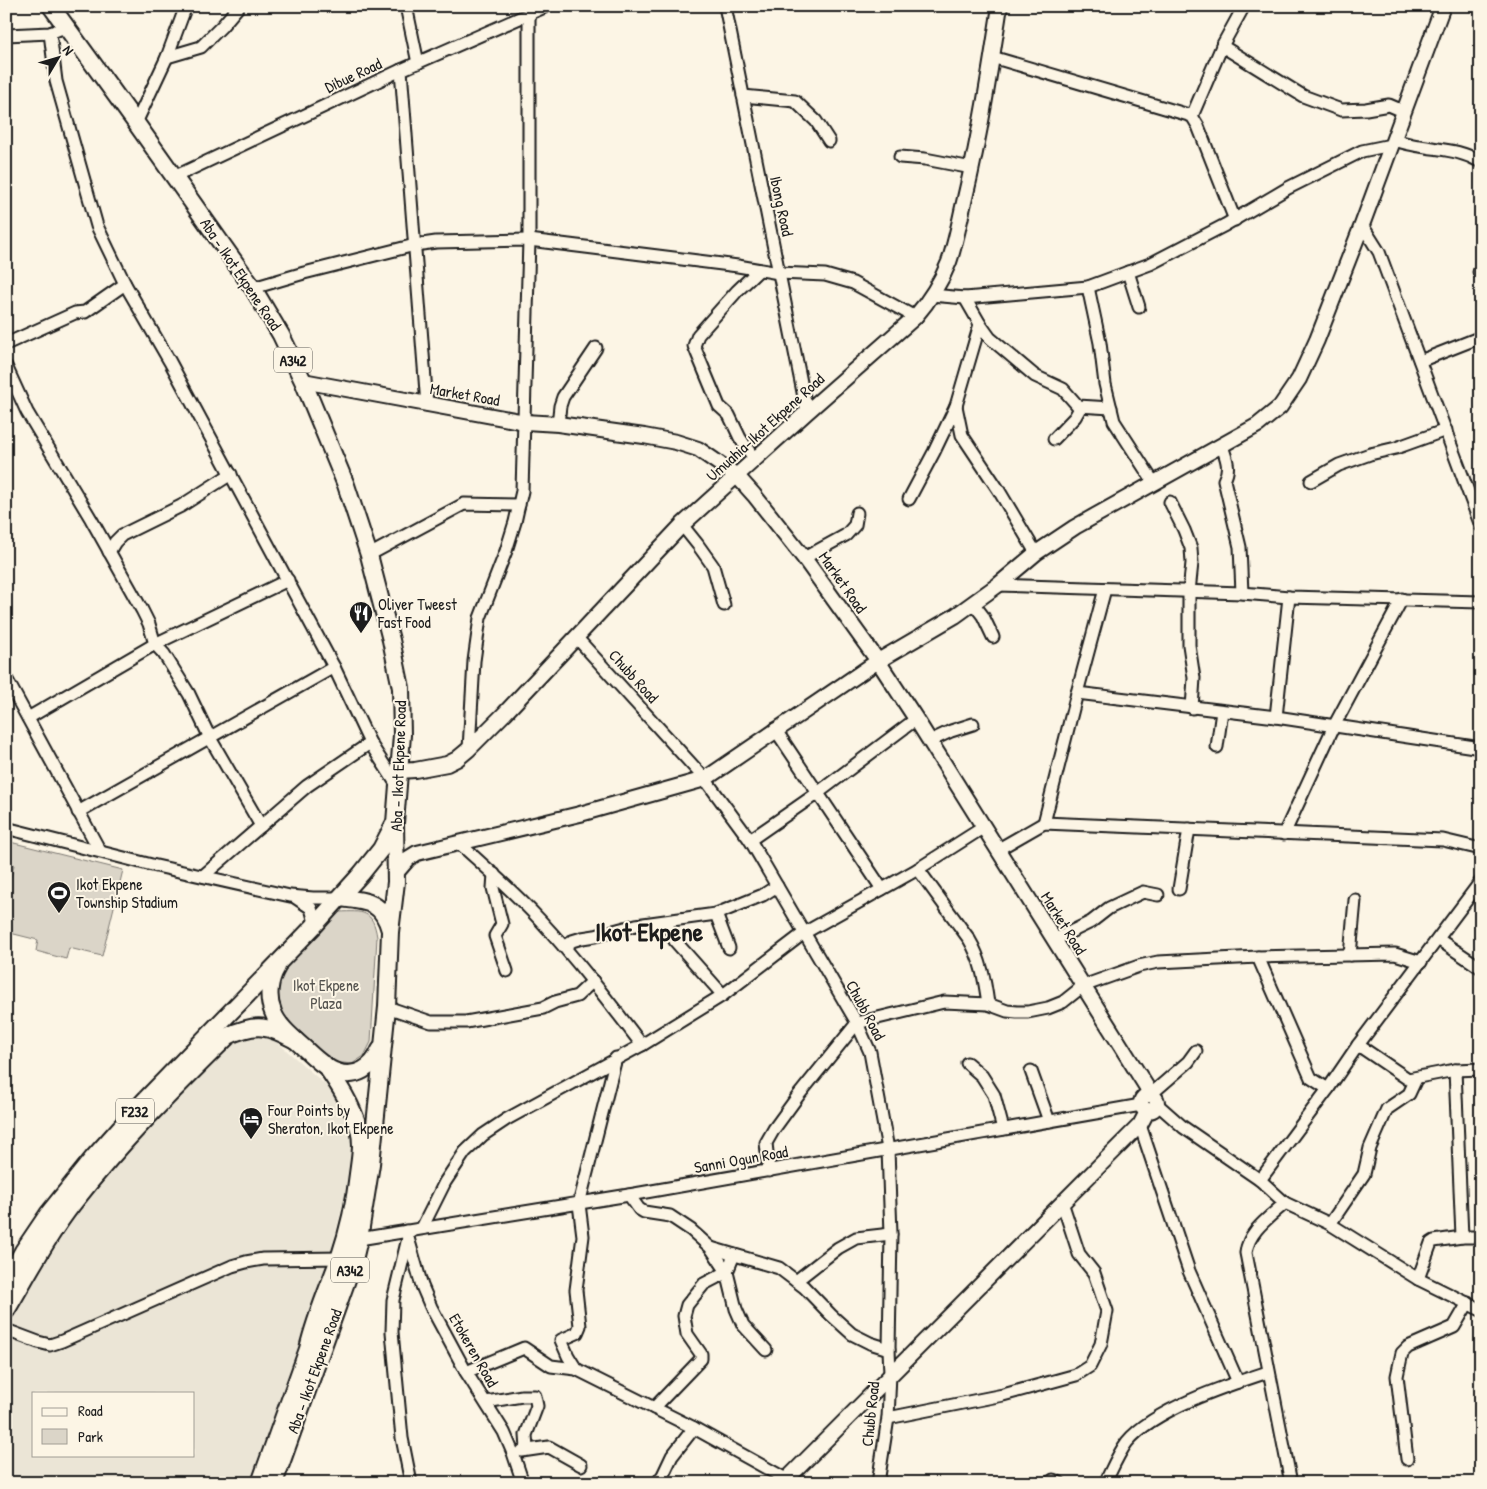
<svg xmlns="http://www.w3.org/2000/svg" width="1487" height="1489" viewBox="0 0 1487 1489" font-family="'Patrick Hand',sans-serif">
	<style>
		.built { fill: #ebe5d6; fill-rule: evenodd }
		.green { fill: #dbd5c8; stroke: #7c7872 }
		.lines { fill: none; stroke-linecap: round; stroke-linejoin: round }
		.minor-casing { stroke: #1c1c1c; stroke-width: 15 }
		.major-casing { stroke: #1c1c1c; stroke-width: 18 }
		.highway-casing { stroke: #1c1c1c; stroke-width: 20 }
		.minor { stroke: #fcf5e5; stroke-width: 11 }
		.major { stroke: #fcf5e5; stroke-width: 14 }
		.highway { stroke: #fcf5e5; stroke-width: 16 }
		.labels { text-anchor: middle; dominant-baseline: central; stroke-width: 4; stroke-linejoin: round; paint-order: stroke }
		.shield { fill: #fcf5e5; stroke: #5f5d58; stroke-width: 1 }
		.shield-label { font-size: 15px; font-weight: bold; fill: #1c1c1c }
		.street-label { font-size: 16px; fill: #1c1c1c; stroke: #fcf5e5 }
		.poi-label { font-size: 16px; fill: #1c1c1c; stroke: #fcf5e5; text-anchor: start }
		.park-label { font-size: 16px; fill: #555450; stroke: #fcf5e5 }
		.town-label { font-size: 26px; font-weight: bold; fill: #1c1c1c; stroke: #fcf5e5 }
	</style>
	<rect width="100%" height="100%" fill="#fcf5e5"/>
	<filter id="ink" filterUnits="userSpaceOnUse"><feTurbulence type="fractalNoise" baseFrequency=".02" numOctaves="2"/><feDisplacementMap in="SourceGraphic" scale="10" xChannelSelector="R" yChannelSelector="G"/><feConvolveMatrix kernelMatrix="1 2 1 2 8 2 1 2 1" color-interpolation-filters="sRGB"/></filter>
	<g filter="url(#ink)">
		<!-- built -->
		<path class="built" d="M247 1034 262 1036 277 1042 328 1087 344 1108 354 1139V1154L347 1187 326 1272 251 1483H6V1322L16 1302 80 1202 227 1043ZM34 1393H194V1455H34Z"/>
		<!-- green -->
		<g class="green">
			<polygon points="6,841 123,870 102,956 69,948 66,959 36,951 38,940 6,932 6,897 14,865 6,863"/>
			<path d="M339 912C363 911 373 910 377 937L371 1042 364 1056 352 1064 334 1062 314 1048 285 1022 278 1005 277 990 281 978 288 964 331 918Z"/>
		</g>
		<g class="lines">
			<!-- minor casing -->
			<g class="minor-casing">
				<g id="minor">
					<polyline points="406,6 418,63"/>
					<polyline points="725,6 807,412"/>
					<polyline points="50,33 56,81 97,226 125,284 170,362 334,667 370,743 397,785"/>
					<polyline points="6,35 50,33 65,27"/>
					<polyline points="1222,46 1303,96 1341,110 1366,109 1389,105 1403,111"/>
					<polyline points="167,57 201,47 222,26 239,6"/>
					<polyline points="992,57 1192,116 1198,126 1235,220"/>
					<polyline points="401,70 427,405"/>
					<polyline points="743,96 795,101 816,121 829,141"/>
					<polyline points="1192,116 1222,46 1244,6"/>
					<polyline points="136,123 167,57 186,6"/>
					<path d="M1393 140C1402 142 1411 145 1420 146 1442 150 1461 150 1481 162"/>
					<polyline points="900,157 925,159 972,168"/>
					<polyline points="174,177 401,70 547,6"/>
					<polyline points="1362,225 1379,252 1481,526"/>
					<polyline points="1128,272 1139,307"/>
					<polyline points="1479,272 1481,272"/>
					<polyline points="1088,287 1100,343 1105,384 1114,421 1154,483"/>
					<polyline points="253,288 304,273 415,245 436,242 529,240 738,266 779,273 825,275 853,283 915,317"/>
					<polyline points="931,295 965,298 1088,287 1150,264 1225,225 1288,188 1362,151 1391,145"/>
					<polyline points="965,298 980,324 990,338 1035,376 1063,389 1078,406 1079,410 1075,417 1054,439"/>
					<polyline points="6,344 75,313 85,312 125,284"/>
					<polyline points="1420,361 1481,337"/>
					<polyline points="6,366 27,412 91,519 142,610 149,624 155,644 164,654 189,694 210,738 261,826"/>
					<polyline points="956,406 962,435 998,489 1036,553"/>
					<polyline points="1078,406 1111,408"/>
					<polyline points="558,424 560,406 563,397 596,348"/>
					<path d="M1222 446C1226 458 1231 468 1224 480L1240 547 1242 593"/>
					<polyline points="755,460 740,438 729,415 719,406 694,346 698,335 737,291 759,270"/>
					<polyline points="1311,481 1339,465 1370,454 1396,448 1446,430"/>
					<polyline points="909,499 934,452 956,406 980,324"/>
					<polyline points="1170,502 1184,530 1191,548 1192,563 1189,592 1189,645 1194,678 1192,708"/>
					<polyline points="682,525 698,545 713,566 724,605"/>
					<polyline points="109,552 115,542 122,535 181,506 231,474"/>
					<polyline points="369,555 464,504 519,505"/>
					<polyline points="804,558 846,535 855,525 857,513"/>
					<polyline points="998,585 1242,593 1289,597 1481,602"/>
					<polyline points="973,603 983,616 993,637"/>
					<polyline points="576,637 705,779 750,840 857,1023 870,1052 888,1149 891,1234 889,1349 890,1374 888,1418 878,1483"/>
					<polyline points="6,678 100,851"/>
					<polyline points="1077,693 1276,717 1481,748"/>
					<polyline points="1276,717 1289,597"/>
					<polyline points="28,718 155,644 288,580"/>
					<polyline points="775,729 882,889"/>
					<polyline points="930,741 951,731 973,724"/>
					<polyline points="1217,747 1222,711"/>
					<polyline points="469,749 474,661 480,618 506,551 515,522 522,491 529,240 529,14"/>
					<polyline points="78,812 334,667"/>
					<polyline points="1044,823 1077,693 1105,589"/>
					<polyline points="6,828 152,865 290,896 313,898 340,898"/>
					<polyline points="1284,834 1334,726 1402,599"/>
					<polyline points="750,840 819,792 916,719"/>
					<path d="M460 844C487 868 515 893 540 920 577 960 610 1003 642 1045"/>
					<polyline points="997,850 1044,823 1443,840 1481,849"/>
					<path d="M918 869 969 939C981 959 985 981 988 1004"/>
					<polyline points="494,874 493,888 502,924 495,936 507,971"/>
					<polyline points="203,876 307,786 370,743"/>
					<polyline points="1179,889 1189,829"/>
					<polyline points="296,898 311,908 314,919 314,926"/>
					<polyline points="716,914 729,948"/>
					<polyline points="666,922 675,941 723,995"/>
					<polyline points="1438,939 1481,968"/>
					<polyline points="1054,940 1091,922 1109,908 1143,892 1158,895"/>
					<polyline points="564,947 572,941 582,938 595,936 636,925 716,914 763,895 777,886"/>
					<polyline points="1350,955 1355,900"/>
					<polyline points="1258,957 1311,1078 1328,1089"/>
					<polyline points="387,1007 431,1022 466,1022 543,1008 555,1002 577,996 593,981"/>
					<polyline points="1358,1045 1408,1079 1455,1070 1462,1237"/>
					<polyline points="967,1063 982,1076 994,1095 1003,1129"/>
					<polyline points="1455,1070 1481,1069"/>
					<polyline points="1031,1071 1049,1121"/>
					<polyline points="1150,1095 1188,1062 1196,1051"/>
					<polyline points="1157,1104 1183,1127 1260,1180 1285,1203 1330,1224 1418,1279 1481,1310"/>
					<polyline points="1140,1125 1189,1271 1238,1382"/>
					<polyline points="769,1171 766,1143 774,1129 798,1096 857,1023 944,1002 988,1004 1007,1011 1017,1012 1028,1012 1048,1008 1063,1002 1083,986 1139,966 1158,962 1258,957 1395,954 1421,962"/>
					<polyline points="1260,1180 1328,1089 1358,1045 1481,881"/>
					<polyline points="629,1195 639,1209 644,1212 670,1216 691,1230 711,1248 727,1272 736,1309 743,1325 766,1350"/>
					<path d="M1285 1203C1270 1217 1248 1231 1246 1253L1291 1483"/>
					<polyline points="1330,1224 1364,1174 1370,1148 1387,1109 1409,1094 1416,1079"/>
					<polyline points="422,1228 445,1182 465,1152 483,1135 507,1119 642,1045 723,995 804,933 918,869 984,827"/>
					<polyline points="406,1231 422,1286 431,1307 466,1372 504,1432 513,1453 523,1483"/>
					<polyline points="352,1237 359,1239 629,1195 1141,1105"/>
					<polyline points="408,1238 393,1300 392,1332 402,1438 411,1483"/>
					<polyline points="711,1248 779,1268 804,1287 831,1315 852,1334 870,1343 889,1349"/>
					<polyline points="1418,1279 1431,1243 1434,1241 1462,1237 1481,1237"/>
					<polyline points="796,1281 838,1248 856,1238 891,1234"/>
					<polyline points="6,1330 38,1342 50,1345 62,1341 232,1266 246,1262 263,1259 344,1258"/>
					<polyline points="576,1369 568,1356 561,1340 577,1333 580,1326 576,1290 583,1236 579,1204 616,1058"/>
					<polyline points="466,1372 524,1348 551,1366 576,1369 694,1428 786,1479"/>
					<polyline points="486,1402 522,1396 535,1396 537,1406 526,1435 527,1449"/>
					<polyline points="654,1408 701,1359 701,1354 687,1334 684,1316 687,1305 704,1284 727,1272 734,1255"/>
					<polyline points="888,1418 1003,1395 1076,1375 1090,1366 1101,1344 1107,1311 1094,1273 1079,1254 1062,1202"/>
					<polyline points="522,1451 549,1447 581,1465"/>
					<polyline points="1407,1459 1397,1376 1402,1353 1408,1347 1454,1327 1468,1303"/>
					<polyline points="1053,1480 1060,1483"/>
					<polyline points="657,1483 663,1475 672,1456 694,1428"/>
					<path d="M1105 1483C1112 1469 1118 1454 1127 1442 1154 1409 1228 1385 1268 1372"/>
				</g>
			</g>
			<!-- major casing -->
			<g class="major-casing">
				<g id="major">
					<polyline points="303,381 525,422 558,424 644,436 676,442 698,449 737,476 754,495 804,558 878,661 916,719 1146,1086 1150,1095"/>
					<path d="M399 771 415 770 447 764 457 759 469 749 505 713 682 525 807 412 915 317C929 301 941 282 949 262 956 242 960 219 965 198 980 135 990 71 1000 6"/>
					<polyline points="396,873 409,858 417,853 580,814 705,779 878,661 955,616 998,585 1036,553 1075,527 1258,425 1280,407 1299,379 1317,340 1362,225 1443,6"/>
					<circle cx="1149" cy="1103" r="8"/>
					<polyline points="783,1483 1140,1125 1148,1110"/>
				</g>
			</g>
			<!-- highway casing -->
			<g class="highway-casing">
				<g id="highway">
					<polyline points="51,6 136,123 253,288 281,335 303,381 346,485 369,555 391,640 401,688 402,735 395,823 396,882 390,932 387,1007 371,1164 359,1239 354,1260 274,1483"/>
					<path d="M340 898C367 901 382 901 390 930"/>
					<path d="M277 967C269 980 267 998 273 1012 278 1026 292 1037 303 1047 313 1056 324 1068 337 1072 356 1079 373 1067 380 1050"/>
					<polyline points="6,1282 23,1251 48,1214 93,1158 144,1101 314,926 361,874 381,849 394,824"/>
					<path d="M6 1311C28 1274 48 1235 75 1201 121 1142 175 1088 228 1036 256 1022 269 1026 295 1040"/>
					<path d="M260 1483 308 1349C315 1318 328 1289 339 1259 348 1232 355 1203 358 1174 360 1159 363 1144 359 1129 352 1105 339 1085 325 1065"/>
				</g>
			</g>
			<!-- minor -->
			<use href="#minor" class="minor"/>
			<!-- major -->
			<use href="#major" class="major"/>
			<!-- highway -->
			<use href="#highway" class="highway"/>
		</g>
	</g>
	<!-- icons -->
	<defs>
		<g id="restaurant-pin" transform="scale(1.25)"><path d="M0 17L-7.5 6A9.5 9.5 0 1 1 7.5 6Z" fill="#1c1c1c" stroke="#fcf5e5"/><path d="M-5-6h1v4h1v-4h1v4h1v-4h1v5L-1.5 .5V6h-2V.5L-5-1ZM5-6V6H3V1.5H1.5Q1.5-4 5-6Z" fill="#fff"/></g>
		<g id="stadium-pin" transform="scale(1.25)"><path d="M0 17L-7.5 6A9.5 9.5 0 1 1 7.5 6Z" fill="#1c1c1c" stroke="#fcf5e5"/><path d="M0-5a6.5 5 0 1 0 0 10a6.5 5 0 1 0 0-10ZM-3.5-1.8h7v3.6h-7Z" fill="#fff"/></g>
		<g id="hotel-pin" transform="scale(1.25)"><path d="M0 17L-7.5 6A9.5 9.5 0 1 1 7.5 6Z" fill="#1c1c1c" stroke="#fcf5e5"/><path d="M-6-4.5h1.5V1H6V5H4.5V3h-9V5H-6ZM-4 0a1.8 1.8 0 1 1 3.6 0ZM.5 0V-2.5h3Q6-2.5 6 0Z" fill="#fff"/></g>
	</defs>
	<g fill-rule="evenodd">
		<use href="#restaurant-pin" x="361" y="613"/>
		<use href="#stadium-pin" x="59" y="893"/>
		<use href="#hotel-pin" x="251" y="1119"/>
	</g>
	<g class="labels">
		<!-- shield labels -->
		<g class="shield">
			<rect x="274" y="347.5" width="38" height="25" rx="4"/>
			<rect x="116" y="1098.5" width="38" height="25" rx="4"/>
			<rect x="331" y="1257.5" width="38" height="25" rx="4"/>
		</g>
		<g class="shield-label">
			<text x="293" y="360">A342</text>
			<text x="135" y="1111">F232</text>
			<text x="350" y="1270">A342</text>
		</g>
		<!-- street labels -->
		<g class="street-label">
			<text transform="translate(353 75) rotate(-25)">Dibue Road</text>
			<text transform="translate(782 206) rotate(78)">Ibong Road</text>
			<text transform="translate(241 274) rotate(56)">Aba - Ikot Ekpene Road</text>
			<text transform="translate(465 394) rotate(10)">Market Road</text>
			<text transform="translate(765 427) rotate(-42)">Umuahia-Ikot Ekpene Road</text>
			<text transform="translate(843 582) rotate(55)">Market Road</text>
			<text transform="translate(634 676) rotate(48)">Chubb Road</text>
			<text transform="translate(398 766) rotate(-88)">Aba - Ikot Ekpene Road</text>
			<text transform="translate(1064 923) rotate(58)">Market Road</text>
			<text transform="translate(866 1010) rotate(62)">Chubb Road</text>
			<text transform="translate(741 1159) rotate(-10)">Sanni Ogun Road</text>
			<text transform="translate(474 1350) rotate(60)">Etokeren Road</text>
			<text transform="translate(314 1371) rotate(-70)">Aba - Ikot Ekpene Road</text>
			<text transform="translate(870 1414) rotate(-84)">Chubb Road</text>
		</g>
		<!-- poi labels -->
		<g class="poi-label">
			<text x="378" y="604">Oliver Tweest<tspan x="378" dy="18">Fast Food</tspan></text>
			<text x="76" y="884">Ikot Ekpene<tspan x="76" dy="18">Township Stadium</tspan></text>
			<text x="268" y="1110">Four Points by<tspan x="268" dy="18">Sheraton, Ikot Ekpene</tspan></text>
		</g>
		<!-- park labels -->
		<g class="park-label">
			<text x="326" y="985">Ikot Ekpene<tspan x="326" dy="18">Plaza</tspan></text>
		</g>
		<!-- town labels -->
		<g class="town-label">
			<text x="649" y="931">Ikot Ekpene</text>
		</g>
	</g>
	<!-- margin -->
	<rect width="1487" height="1489" fill="none" stroke="#fcf5e5" stroke-width="25"/>
	<rect x="12" y="12" width="1462" height="1464" fill="none" stroke="#1c1c1c" stroke-width="2" filter="url(#ink)"/>
	<!-- legend -->
	<rect x="32" y="1392" width="162" height="65" fill="#fcf5e5" stroke="#a29e95"/>
	<rect x="42" y="1408" width="25" height="8" fill="#fcf5e5" stroke="#a29e95"/>
	<text x="78" y="1416" font-size="15" fill="#1c1c1c">Road</text>
	<rect x="42" y="1429" width="25" height="15" fill="#dbd5c8" stroke="#a29e95"/>
	<text x="78" y="1442" font-size="15" fill="#1c1c1c">Park</text>
	<!-- north arrow -->
	<g transform="translate(58 58) rotate(52)" stroke="#fcf5e5" stroke-width="4" paint-order="stroke">
	<path d="M0-4L9 19L0 12L-9 19Z" fill="#1c1c1c"/>
	<text y="-8" font-size="14" font-weight="bold" text-anchor="middle" fill="#1c1c1c">N</text>
	</g>
</svg>
